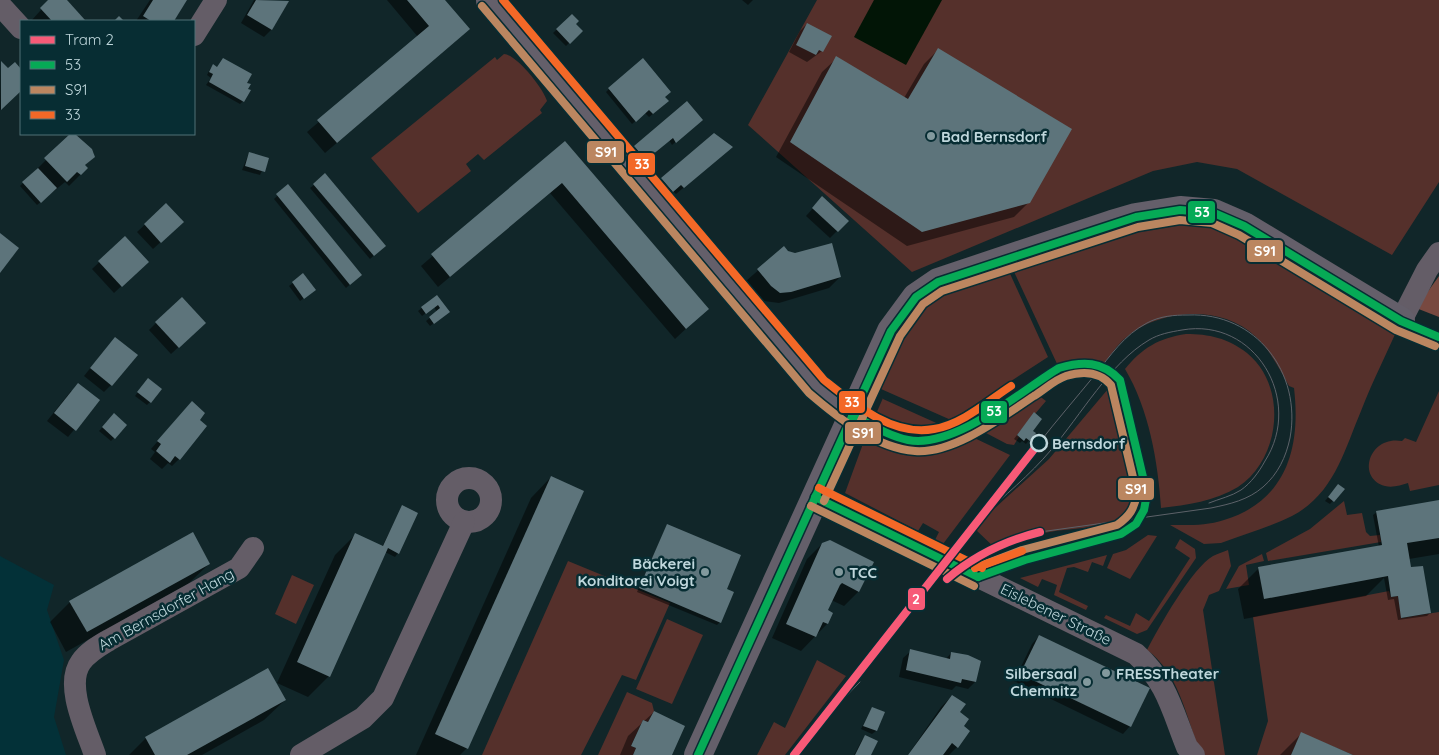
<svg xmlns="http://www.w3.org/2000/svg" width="1439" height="755" viewBox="0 0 1439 755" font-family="Quicksand,sans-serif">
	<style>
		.built { fill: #033138 }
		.green { fill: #55302b }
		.forest { fill: #784940 }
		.water { fill: #021506 }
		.shadow { fill: #0007 }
		.building { fill: #5d747b }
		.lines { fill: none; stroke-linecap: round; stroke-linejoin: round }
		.street { stroke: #645d67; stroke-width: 22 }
		.secondary { stroke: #645f6a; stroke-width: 28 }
		.tram { stroke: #5d6269; stroke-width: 1 }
		.bus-1-casing { stroke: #072d33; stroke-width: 11 }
		.bus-2-casing { stroke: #072d33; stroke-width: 11 }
		.bus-3-casing { stroke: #072d33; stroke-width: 11 }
		.bus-1 { stroke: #06aa56; stroke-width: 8 }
		.bus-2 { stroke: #bb8660; stroke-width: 8 }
		.bus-3 { stroke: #f36827; stroke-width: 8 }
		.tram-1-casing { stroke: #072d33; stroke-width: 11 }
		.tram-1 { stroke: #f75a77; stroke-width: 8 }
		.poi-dot { fill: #82999d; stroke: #072d33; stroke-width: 2 }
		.stop-dot { fill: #072d33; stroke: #bfd7dc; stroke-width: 2.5 }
		.labels { text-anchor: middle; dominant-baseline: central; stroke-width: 5; stroke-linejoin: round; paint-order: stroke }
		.poi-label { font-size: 15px; font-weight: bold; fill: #bfd7dc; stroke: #072d33; text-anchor: start }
		.stop-label { font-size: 15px; font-weight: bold; fill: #bfd7dc; stroke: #072d33; text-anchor: start }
		.street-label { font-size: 15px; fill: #bfd7dc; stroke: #072d33 }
		.line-badge { stroke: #072d33; stroke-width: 2 }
		.badge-label { font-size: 14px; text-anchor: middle; font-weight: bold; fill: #fff }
	</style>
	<rect width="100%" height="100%" fill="#112629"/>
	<!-- built -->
	<polygon class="built" points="0,556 54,585 47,610 64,660 54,717 66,755 0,755"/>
	<!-- green -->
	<g class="green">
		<polygon points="817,0 1439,0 1439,182 1392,255 1237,169 1197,162 1153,171 912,272 748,125"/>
		<path d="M504 54C516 54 544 89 547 101L540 110 542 113 484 160 478 154 466 164 471 171 418 213 371 158 495 57 497 60Z"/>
		<path d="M1214 213 1401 321C1388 351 1373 380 1361 411 1344 451 1334 494 1292 516 1270 527 1244 534 1221 543L1204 544 1170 525C1188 525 1206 526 1224 520 1287 501 1301 447 1294 388L1289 386C1279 368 1270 350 1255 336 1220 303 1155 309 1122 341 1115 348 1109 357 1103 365L1076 362 1059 368 1008 259Z"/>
		<path d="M1007 267 1048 357 951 420 881 389C895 359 914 305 945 288 963 278 987 274 1007 267Z"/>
		<path d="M1186 334C1209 334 1228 338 1247 353 1288 386 1281 459 1238 487 1215 501 1187 505 1161 508 1158 462 1149 409 1125 369 1142 348 1159 338 1186 334Z"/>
		<path d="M1108 389 1112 395 1136 497 1134 509 1126 512V524C1084 529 1034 528 996 549L975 529 985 517 1049 459Z"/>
		<path d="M1439 391V485L1410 491 1408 483C1401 485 1393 488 1385 486 1356 478 1369 435 1402 441L1405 438 1416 442Z"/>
		<polygon points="1038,395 1046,401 1017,435 1019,437 1014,445 1007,444 986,433 987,429"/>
		<path d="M883 398V399L943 426C921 440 897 432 877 418L876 414Z"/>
		<path d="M968 435 1010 455 943 544 935 540 939 532 923 523 918 531 845 493 864 441C877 438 886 446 898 449 924 458 945 448 968 435Z"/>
		<polygon points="1344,501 1347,515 1362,513 1366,532 1370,536 1380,535 1381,542 1268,561 1266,553 1310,529"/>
		<polygon points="1148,535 1157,536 1130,579 1107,568 1113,554 1126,550"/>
		<polygon points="1180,539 1195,549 1196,558 1147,630 1137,634 1104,618 1106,615 1130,626 1136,613 1149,621 1190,558 1175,548"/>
		<path d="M1228 550 1231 566 1219 591 1209 595 1203 610 1225 755H1205L1199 750C1186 715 1178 672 1147 650 1159 627 1192 568 1213 556 1217 554 1223 552 1228 550Z"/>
		<polygon points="1262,554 1264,561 1246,565 1249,585 1226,589 1239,566"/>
		<polygon points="1107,555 1103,566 1092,562 1088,572 1074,567 1067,568 1059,592 1088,606 1086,610 1054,595 1057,585 1042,579 1038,587 1020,578"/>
		<polygon points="568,561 670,603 636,680 622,675 581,755 482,755"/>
		<polygon points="292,575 314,585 296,624 275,614"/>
		<polygon points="1389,591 1391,597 1398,596 1402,618 1439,612 1439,755 1353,755 1301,733 1291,755 1257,755 1268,721 1253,617"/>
		<polygon points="667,619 703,635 672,704 636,689"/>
		<polygon points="817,660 846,676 785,755 757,755 774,722 785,728"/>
		<polygon points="627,692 652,703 654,711 648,722 643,720 631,746 636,748 633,755 598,755"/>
	</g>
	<!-- forest -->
	<polygon class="forest" points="1439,276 1439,317 1416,308"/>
	<!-- water -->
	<polygon class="water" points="874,0 942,0 906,65 854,37"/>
	<!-- shadow -->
	<g class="shadow">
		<polygon points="50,0 65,0 84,20 31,21"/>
		<polygon points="150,0 186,0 172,21 136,21"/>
		<polygon points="254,0 288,2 271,30 264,37 241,23"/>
		<polygon points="387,0 443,0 457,40 325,153 307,132 418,37"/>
		<polygon points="742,0 753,0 748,5"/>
		<polygon points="572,15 574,24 581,31 566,46 553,33"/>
		<polygon points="807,24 822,51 807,62 789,52 800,31"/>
		<polygon points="938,50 1029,202 1014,217 907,246 776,157 822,72 837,58 904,98 924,64"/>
		<polygon points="223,59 245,83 243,101 240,104 206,85 211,78 207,75 210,69 213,66 217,68"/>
		<polygon points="1,63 8,70 15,64 21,71 21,90 0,110"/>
		<polygon points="609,89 664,97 664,105 649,117 645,113 632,124 606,92"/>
		<polygon points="698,123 672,145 669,140 643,162 632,150 635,147"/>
		<polygon points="72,134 94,153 94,157 84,166 87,168 69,186 65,182 37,205 20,186"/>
		<polygon points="565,142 707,309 675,339 550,193 438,287 421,266"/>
		<polygon points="731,148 676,194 673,191 666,198 655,186 662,179"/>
		<polygon points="249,153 267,159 260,175 242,170"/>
		<polygon points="314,185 381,249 370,259 310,188"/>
		<polygon points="288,186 357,278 346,288 274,199"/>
		<polygon points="822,198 847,221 830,238 806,216"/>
		<polygon points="166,205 175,229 153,249 137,232"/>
		<polygon points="125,238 147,262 114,293 92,269"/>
		<polygon points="784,248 788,252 840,277 829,288 779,303 764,301 746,281"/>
		<polygon points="303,275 311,293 300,301 289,286"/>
		<polygon points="437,296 445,315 430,326 426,321 437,312 434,307 422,316 418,311"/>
		<polygon points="156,323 197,330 171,354 149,330"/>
		<polygon points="108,346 111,385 104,392 84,376"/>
		<polygon points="145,383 150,402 147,405 135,396"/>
		<polygon points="71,391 98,401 68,437 47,421"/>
		<polygon points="185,410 179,459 172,466 168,463 162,469 150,459 155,452 151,449"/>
		<polygon points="114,415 114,438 111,441 99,431"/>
		<polygon points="1031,417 1029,440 1026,444 1022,441 1020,443 1014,439"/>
		<polygon points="551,477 467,748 460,755 416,755 531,498"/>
		<polygon points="1335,489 1343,489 1330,504 1325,501"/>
		<polygon points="1439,501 1439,554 1409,559 1410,569 1430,613 1427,616 1398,620 1394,599 1388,600 1384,578 1366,596 1244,619 1238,589 1258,569 1379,547 1373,515 1377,512"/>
		<polygon points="402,507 398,553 395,557 385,552 329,676 308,697 277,683 335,555 355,535 382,547"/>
		<polygon points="667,525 726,590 720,622 717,625 637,592"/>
		<polygon points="822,544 872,562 858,592 844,606 831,600 826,611 832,613 827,624 801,651 772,638 807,559"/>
		<polygon points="209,564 188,584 66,652 50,622 70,602"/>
		<polygon points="1039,636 1130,726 1123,734 1014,681 1032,644"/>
		<polygon points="911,651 946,659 951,653 975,682 968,689 956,686 952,690 899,677 903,658"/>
		<polygon points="952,696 962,726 957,747 949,755 908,755 941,707"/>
		<polygon points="285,700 264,720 202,755 129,755 146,738"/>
		<polygon points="872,708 876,731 872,734 861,729"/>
		<polygon points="654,712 670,755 620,755 628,736"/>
		<polygon points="1301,734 1350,755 1280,755"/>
		<polygon points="865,736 870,755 854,755 862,740"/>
	</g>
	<!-- building -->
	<g class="building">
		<polygon points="48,0 67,0 85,20 52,21 40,8"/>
		<polygon points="153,0 187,0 174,21 151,21 143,16"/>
		<polygon points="256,0 289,1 272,30 247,15"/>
		<polygon points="407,0 445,0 470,29 337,143 317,120 429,26"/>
		<polygon points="572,14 579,21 576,24 583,31 570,44 556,29"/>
		<polygon points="119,16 124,21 114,21"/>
		<polygon points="807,23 832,36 823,52 819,50 816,55 796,45"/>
		<polygon points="938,48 1072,129 1030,203 922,232 790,142 836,56 908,99"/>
		<polygon points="223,58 252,74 247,83 251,84 248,89 251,90 244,102 209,82 213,74 209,72 213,64 217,67"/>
		<polygon points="643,58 671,92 665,97 669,101 653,114 649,110 636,122 608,88"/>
		<polygon points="1,61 8,68 15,62 21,69 21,91 1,110"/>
		<polygon points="687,101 703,120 676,143 673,138 646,160 634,146"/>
		<polygon points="714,133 733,147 684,188 681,185 673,192 661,178"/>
		<polygon points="70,134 75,134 92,149 95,157 85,165 88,168 81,175 77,172 67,182 44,158"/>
		<polygon points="565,141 709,309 686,329 562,183 450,277 431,254"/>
		<polygon points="249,152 269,158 265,172 245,166"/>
		<polygon points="38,168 57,188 41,203 22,182"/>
		<polygon points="325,173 386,246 374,256 313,184"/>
		<polygon points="288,184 362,275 350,285 276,194"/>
		<polygon points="822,196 849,221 838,232 812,208"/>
		<polygon points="166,203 184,222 161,243 144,224"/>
		<polygon points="0,233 19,248 0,273"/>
		<polygon points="125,236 149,262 122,287 98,261"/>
		<polygon points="832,243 841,277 791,292 780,293 771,286 757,269 784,246 788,251 795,253"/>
		<polygon points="303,273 316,290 304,299 292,282"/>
		<polygon points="437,295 450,312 434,324 429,317 440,308 438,305 426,314 421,307"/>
		<polygon points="182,297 206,323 179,348 155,322"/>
		<polygon points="115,337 138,355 112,386 90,368"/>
		<polygon points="148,378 162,389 151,403 137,392"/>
		<polygon points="78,383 100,400 76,431 54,413"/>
		<polygon points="192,401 205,413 200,420 207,426 180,460 175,456 170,463 156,451 161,444 157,441"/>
		<polygon points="1034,412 1042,419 1033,431 1036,433 1030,441 1026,438 1024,441 1017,435"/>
		<polygon points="114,413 127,425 115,439 102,427"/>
		<polygon points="551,476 584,491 468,749 435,734"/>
		<polygon points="1338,484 1345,489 1334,502 1328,497"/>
		<polygon points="1439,500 1439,538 1407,543 1411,567 1423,566 1431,613 1401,618 1398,596 1391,597 1388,576 1264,599 1258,567 1382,545 1376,511"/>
		<polygon points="402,505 418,513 399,554 388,548 330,677 297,662 355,533 383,546"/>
		<polygon points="667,524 741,555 727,589 734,592 721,623 639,588"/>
		<polygon points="193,532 210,564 87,632 69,601"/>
		<polygon points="830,540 874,562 859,592 842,583 840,585 828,610 833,613 828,624 823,622 816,637 786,624 822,543"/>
		<polygon points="1039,635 1150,688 1131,727 1020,674"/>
		<polygon points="910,649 950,659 951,652 968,655 981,661 976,682 962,679 961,683 906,670"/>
		<polygon points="268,668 286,700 187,755 155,755 145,737"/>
		<polygon points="952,695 966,704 960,712 969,719 964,726 970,731 958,748 952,743 943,755 908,755"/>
		<polygon points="872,707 885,712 877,731 863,726"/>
		<polygon points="654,711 685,726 672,755 633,755 636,748 631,746 643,720 648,722"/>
		<polygon points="1301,732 1353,755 1291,755"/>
		<polygon points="865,735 878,741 871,755 855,755"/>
	</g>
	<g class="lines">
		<!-- street -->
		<g class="street">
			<polyline points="0,5 21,28"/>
			<polyline points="194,35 216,0"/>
			<polyline points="1401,321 1427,270 1439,253"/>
			<circle cx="469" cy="500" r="22"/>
			<path d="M815 497 1136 654C1167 682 1172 710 1187 747L1194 755"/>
			<path d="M95 755C87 731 64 685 81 662 88 652 99 646 109 640L239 568 253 548"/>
			<polyline points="301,755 363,718 383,698 464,522"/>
		</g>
		<!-- secondary -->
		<g class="secondary">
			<polyline points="490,0 817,387 852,415"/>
			<polyline points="698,755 891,331 916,297 938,282 1112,224 1136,217 1180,210 1214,213 1244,226 1401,321"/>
		</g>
		<!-- tram -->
		<g class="tram">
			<path d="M1039 443C1057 420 1076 398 1094 376 1111 355 1124 335 1147 323 1160 316 1174 315 1188 315 1256 312 1302 373 1290 438 1286 457 1278 474 1263 487 1248 500 1230 504 1211 508L1040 532"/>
			<path d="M980 518C1004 496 1030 475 1051 450 1081 415 1110 363 1149 340 1159 334 1170 332 1182 330 1255 317 1304 400 1265 461 1259 472 1251 483 1241 490 1232 496 1219 499 1209 503"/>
			<polyline points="816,727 860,682"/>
		</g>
		<!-- bus-1 casing -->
		<g class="bus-1-casing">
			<g id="bus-1">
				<path d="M852 415C870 424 888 436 908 440 955 449 1021 391 1059 368 1083 361 1102 361 1120 380L1147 494 1144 510 1136 524 1121 534 1025 560 978 577"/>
				<polyline points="815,497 978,577"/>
				<polyline points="698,755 891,331 916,297 938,282 1136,217 1180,210 1214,213 1244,226 1401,321 1439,337"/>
			</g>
		</g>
		<!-- bus-2 casing -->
		<g class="bus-2-casing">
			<g id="bus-2">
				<path d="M482 6 809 393C838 418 876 448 915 451 954 454 1002 417 1034 396 1044 390 1054 380 1066 376 1082 371 1099 371 1111 385L1137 494C1134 509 1130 516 1117 525L1022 550 975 568"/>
				<polyline points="824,501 900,336 923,304 942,291 1138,227 1180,220 1212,223 1239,235 1396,330 1435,346"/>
				<polyline points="811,506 974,586"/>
			</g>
		</g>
		<!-- bus-3 casing -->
		<g class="bus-3-casing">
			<g id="bus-3">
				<path d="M503 0 824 380C854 404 893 437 934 429 963 424 988 401 1011 386"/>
				<polyline points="819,488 982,568"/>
				<polyline points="975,568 1022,551"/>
			</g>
		</g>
		<!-- bus-1 -->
		<use href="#bus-1" class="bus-1"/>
		<!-- bus-2 -->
		<use href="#bus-2" class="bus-2"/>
		<!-- bus-3 -->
		<use href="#bus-3" class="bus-3"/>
		<!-- tram-1 casing -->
		<g class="tram-1-casing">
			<g id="tram-1">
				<path d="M947 579C975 555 1004 541 1040 532"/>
				<polyline points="794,755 1039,443"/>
			</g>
		</g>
		<!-- tram-1 -->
		<use href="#tram-1" class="tram-1"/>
	</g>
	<!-- markers -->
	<g class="poi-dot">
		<circle cx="931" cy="136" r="5"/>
		<circle cx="705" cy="572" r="5"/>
		<circle cx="839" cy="572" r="5"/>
		<circle cx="1106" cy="673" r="5"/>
		<circle cx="1087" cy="682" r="5"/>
	</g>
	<circle class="stop-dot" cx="1039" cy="443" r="8"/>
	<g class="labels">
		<!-- poi labels -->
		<g class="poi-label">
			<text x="941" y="136">Bad Bernsdorf</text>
			<text x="695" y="563" text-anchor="end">Bäckerei<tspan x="695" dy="17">Konditorei Voigt</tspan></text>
			<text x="849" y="572">TCC</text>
			<text x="1077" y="673" text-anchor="end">Silbersaal<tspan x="1077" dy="17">Chemnitz</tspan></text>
			<text x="1116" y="673">FRESSTheater</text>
		</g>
		<!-- stop labels -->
		<g class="stop-label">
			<text x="1052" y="443">Bernsdorf</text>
		</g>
		<!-- street labels -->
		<g class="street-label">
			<text transform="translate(166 609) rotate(-29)">Am Bernsdorfer Hang</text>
			<text transform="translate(1056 614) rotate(26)">Eislebener Straße</text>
		</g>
	</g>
	<g class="line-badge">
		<rect x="586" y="140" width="39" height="24" rx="5" fill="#bb8660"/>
		<rect x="627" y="152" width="29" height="24" rx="5" fill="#f36827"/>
		<rect x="1187" y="200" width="29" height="24" rx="5" fill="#06aa56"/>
		<rect x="1246" y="239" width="38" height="24" rx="5" fill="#bb8660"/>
		<rect x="838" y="390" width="28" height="24" rx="5" fill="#f36827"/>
		<rect x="980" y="400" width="28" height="24" rx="5" fill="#06aa56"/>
		<rect x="844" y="421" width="38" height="24" rx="5" fill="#bb8660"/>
		<rect x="1117" y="477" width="38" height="24" rx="5" fill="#bb8660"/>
		<rect x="907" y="587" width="19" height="24" rx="5" fill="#f75a77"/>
	</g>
	<g class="badge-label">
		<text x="606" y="157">S91</text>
		<text x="642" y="169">33</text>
		<text x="1202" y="217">53</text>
		<text x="1265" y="256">S91</text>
		<text x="852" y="407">33</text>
		<text x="994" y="416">53</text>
		<text x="863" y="438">S91</text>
		<text x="1136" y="494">S91</text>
		<text x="916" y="604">2</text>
	</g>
	<!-- legend -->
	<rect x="20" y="20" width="175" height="115" fill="#072d33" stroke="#517177"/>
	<rect x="30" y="36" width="25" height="8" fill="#f75a77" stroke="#517177"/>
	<text x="65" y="45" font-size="15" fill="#bfd7dc">Tram 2</text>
	<rect x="30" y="61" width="25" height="8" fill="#06aa56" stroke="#517177"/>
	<text x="65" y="70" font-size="15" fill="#bfd7dc">53</text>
	<rect x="30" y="86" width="25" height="8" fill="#bb8660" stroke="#517177"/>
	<text x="65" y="95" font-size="15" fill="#bfd7dc">S91</text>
	<rect x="30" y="111" width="25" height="8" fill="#f36827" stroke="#517177"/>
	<text x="65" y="120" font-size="15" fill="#bfd7dc">33</text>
</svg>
